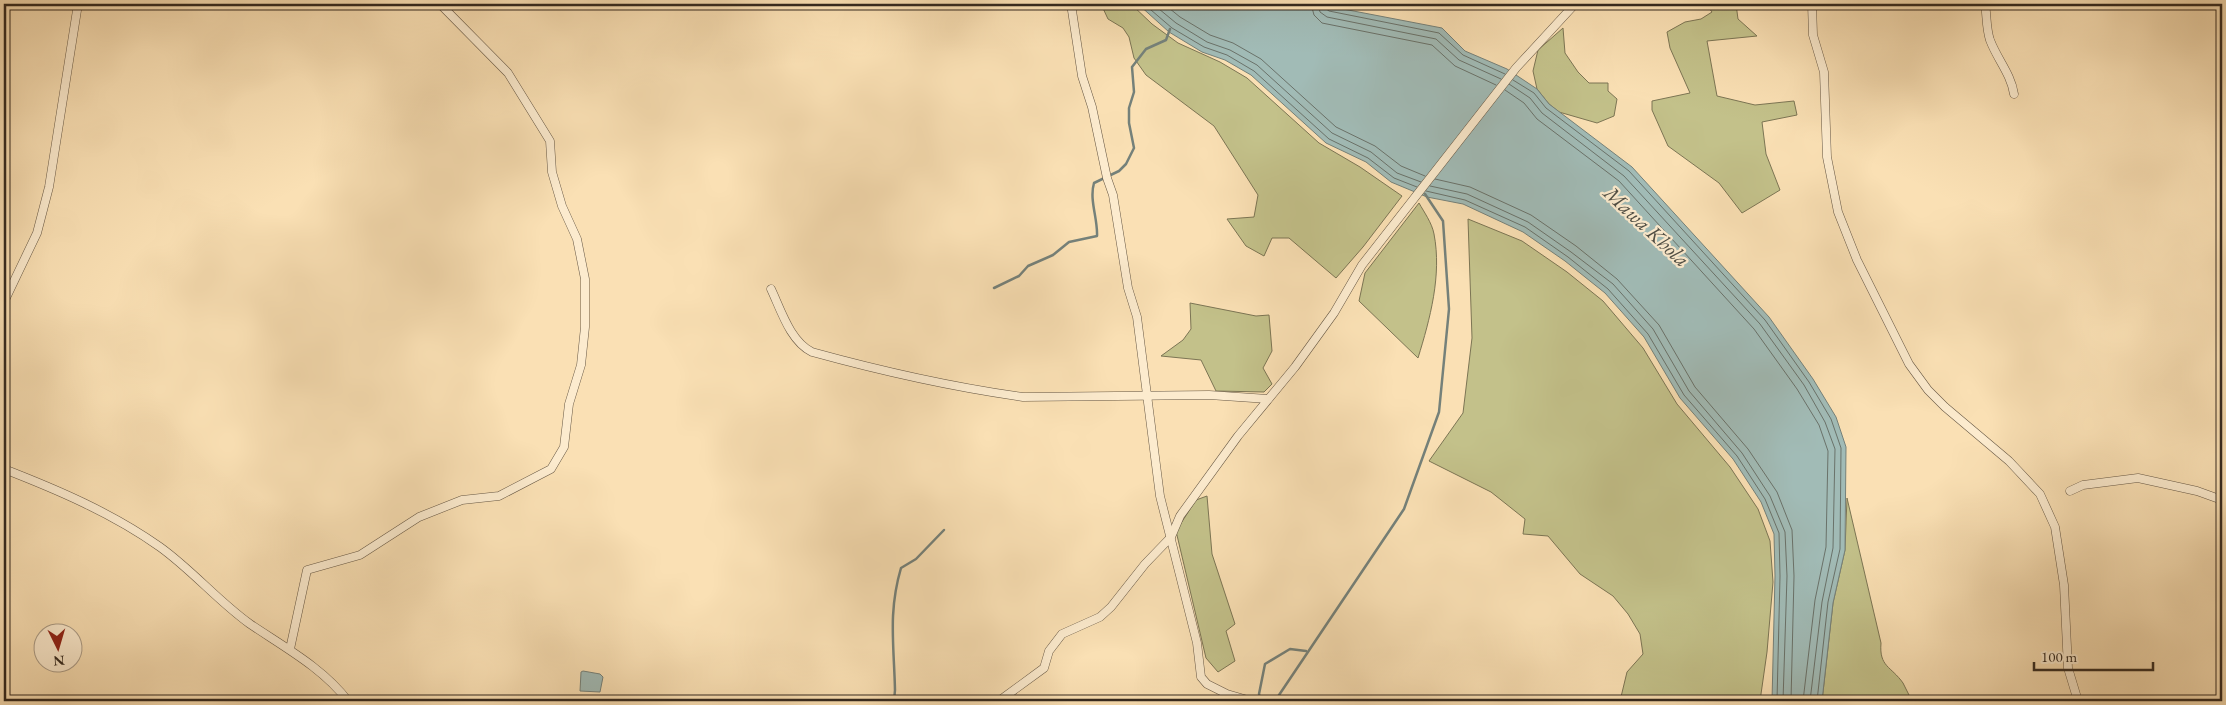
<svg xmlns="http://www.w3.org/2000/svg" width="2226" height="705" viewBox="0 0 2226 705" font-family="'EB Garamond',serif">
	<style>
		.green { fill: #c3c18a; stroke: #7c7554 }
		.water { fill: #a1bbb6; stroke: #75817a }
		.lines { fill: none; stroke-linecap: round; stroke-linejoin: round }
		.shore { stroke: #6a726a; stroke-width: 1 }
		.stream { stroke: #75817a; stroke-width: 2.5 }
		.street-casing { stroke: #665744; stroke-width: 9 }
		.street { stroke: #fcebce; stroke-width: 8 }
		.labels { text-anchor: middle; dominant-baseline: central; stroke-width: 4.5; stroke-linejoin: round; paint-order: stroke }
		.water-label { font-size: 21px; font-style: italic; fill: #4f4e45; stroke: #fcebce }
	</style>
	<rect width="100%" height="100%" fill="#fae0b4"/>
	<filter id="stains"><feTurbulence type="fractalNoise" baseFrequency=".004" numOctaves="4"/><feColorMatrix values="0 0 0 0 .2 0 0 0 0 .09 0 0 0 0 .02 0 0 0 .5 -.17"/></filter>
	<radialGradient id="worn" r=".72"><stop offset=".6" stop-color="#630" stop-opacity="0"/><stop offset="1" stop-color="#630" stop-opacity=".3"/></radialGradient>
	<!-- green -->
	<g class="green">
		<polygon points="1101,4 1131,4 1152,24 1178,43 1220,62 1247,78 1319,143 1360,167 1402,196 1363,247 1336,278 1289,238 1272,238 1264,256 1246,246 1227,219 1254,217 1258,195 1214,126 1146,75 1134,58 1129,37 1123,28 1108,19"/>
		<polygon points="1706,4 1736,4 1738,19 1757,36 1707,41 1717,96 1755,105 1794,101 1797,115 1762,122 1766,154 1780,190 1742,213 1719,183 1668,146 1652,110 1652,101 1690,93 1670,48 1667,32 1685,22 1701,19 1712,12"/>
		<polygon points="1563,28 1565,53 1578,72 1589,83 1608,83 1608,91 1617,99 1614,116 1597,123 1559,112 1549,104 1537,89 1533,71 1538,50"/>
		<path d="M1419 203C1424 212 1432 223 1434 234 1442 275 1430 319 1418 358L1359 301 1365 273Z"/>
		<polygon points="1468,219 1522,241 1567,272 1603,301 1643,348 1677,404 1730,467 1758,509 1770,541 1773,582 1767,652 1760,701 1620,701 1627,672 1643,654 1640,634 1628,614 1613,596 1580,574 1548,536 1523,534 1525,519 1491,492 1429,461 1463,413 1472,338"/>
		<polygon points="1190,303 1256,316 1269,315 1272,351 1263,368 1272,384 1264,392 1216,391 1201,360 1161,356 1183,340 1191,329"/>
		<polygon points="1207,496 1212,554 1235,624 1226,631 1235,661 1218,672 1206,658 1176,531 1196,500"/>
		<path d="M1847 498 1881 643C1879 667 1891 666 1903 683 1906 689 1909 695 1912 701H1822L1833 603 1845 550Z"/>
	</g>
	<!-- water -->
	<g class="water">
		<polygon points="1138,4 1317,4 1442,28 1465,51 1507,69 1537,89 1549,104 1632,167 1769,317 1813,379 1836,417 1846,447 1845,550 1833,603 1822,701 1772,701 1775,576 1774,534 1761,502 1733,459 1680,398 1644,337 1605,293 1565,261 1523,232 1463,204 1427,197 1391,182 1366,162 1326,143 1251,75 1225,60 1202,52 1169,32"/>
		<polygon points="583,671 600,674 603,677 600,692 580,691 581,672"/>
	</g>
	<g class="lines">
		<!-- shore -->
		<g class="shore">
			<polyline points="1144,4 1172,28 1204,47 1227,55 1254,71 1329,139 1368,158 1394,178 1417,187"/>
			<polyline points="1153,4 1176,23 1207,42 1230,50 1257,65 1332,133 1371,152 1397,173 1421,182"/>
			<polyline points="1164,4 1180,17 1210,35 1233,43 1261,59 1336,127 1375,146 1401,166 1425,176"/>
			<polyline points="1311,4 1314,15 1322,23 1432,45 1455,66 1496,85"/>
			<polyline points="1318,4 1320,12 1327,17 1436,39 1459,60 1501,79"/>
			<polyline points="1325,4 1325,8 1329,11 1439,33 1463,55 1505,74"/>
			<polyline points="1513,80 1534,93 1546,108 1629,171 1765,320 1809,382 1831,419 1841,448 1840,549 1828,602 1817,701"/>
			<polyline points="1509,84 1530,98 1542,113 1624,176 1760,324 1804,385 1825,422 1835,449 1833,548 1822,602 1810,701"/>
			<polyline points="1505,90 1524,103 1537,119 1619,181 1754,329 1797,389 1819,425 1828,451 1826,547 1815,600 1803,701"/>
			<polyline points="1435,179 1470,187 1531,215 1576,246 1617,279 1659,325 1695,387 1748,449 1777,492 1792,530 1794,576 1791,701"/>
			<polyline points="1430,186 1467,194 1528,222 1571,252 1613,284 1653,329 1689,391 1742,453 1770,496 1785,532 1787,576 1783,701"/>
			<polyline points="1426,191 1465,200 1525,227 1568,257 1608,289 1648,334 1684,395 1737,456 1765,499 1779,533 1780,576 1777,701"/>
		</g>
		<!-- stream -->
		<g class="stream">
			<path d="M994 288 1019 276 1028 266 1053 255 1069 242 1097 236C1098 219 1089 200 1094 183L1119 171 1126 164 1134 148 1129 123V108L1134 92 1132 67 1146 49 1166 40 1170 29"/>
			<path d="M894 701 895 690C894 645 888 612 901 568L916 559 944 530"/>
			<polyline points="1261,701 1259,694 1265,664 1290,649 1306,651"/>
			<polyline points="1275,701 1404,509 1439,412 1449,309 1443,221 1425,194"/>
		</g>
		<!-- street casing -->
		<g class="street-casing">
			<g id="street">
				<polyline points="1071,4 1082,76 1092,107 1107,178 1113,195 1128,288 1137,317 1160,496 1197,643 1201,677 1207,684 1227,694 1251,701"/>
				<polyline points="1812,4 1813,35 1824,72 1827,157 1838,212 1857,260 1909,364 1928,390 1945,407 2009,461 2040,494 2055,527 2064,585 2068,668 2078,701"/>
				<path d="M1985 4C1987 16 1986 28 1990 40 1997 59 2011 74 2014 94"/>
				<path d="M771 289C781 310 790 341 812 352 881 371 952 387 1023 397L1209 395 1268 399"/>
				<polyline points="4,302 37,233 49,187 78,4"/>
				<path d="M4 469C58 490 112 513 160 547 192 570 218 601 250 624 284 647 323 668 348 701"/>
				<polyline points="2070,491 2083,485 2138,478 2197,491 2222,500"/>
				<polyline points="290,649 307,570 360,555 419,517 462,500 499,496 551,469 564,447 569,404 581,365 585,327 585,279 577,239 562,206 552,172 550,141 508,73 440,4"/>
				<polyline points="999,701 1044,668 1049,651 1062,634 1100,617 1111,607 1145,564 1171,537 1180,516 1238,436 1295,367 1334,313 1362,265 1516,68 1575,4"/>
			</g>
		</g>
		<!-- street -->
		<use href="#street" class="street"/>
	</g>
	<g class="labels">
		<!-- water labels -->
		<g class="water-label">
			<text transform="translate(1647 226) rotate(43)">Mawa Khola</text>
		</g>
	</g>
	<!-- margin -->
	<rect width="2226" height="705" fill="none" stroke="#fae0b4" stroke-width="20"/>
	<rect x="5" y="5" width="2216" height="695" fill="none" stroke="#34291f" stroke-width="2.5"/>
	<rect x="10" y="10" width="2206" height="685" fill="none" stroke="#34291f"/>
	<!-- north arrow -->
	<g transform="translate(58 648) rotate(175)"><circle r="24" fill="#fcebce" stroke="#ac9d88"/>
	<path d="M0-4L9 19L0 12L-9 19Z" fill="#8f2418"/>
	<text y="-8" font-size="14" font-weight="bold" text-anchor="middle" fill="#34291f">N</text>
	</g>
	<!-- scale -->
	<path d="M2034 662v8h119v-8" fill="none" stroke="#34291f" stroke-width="2.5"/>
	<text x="2041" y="662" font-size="15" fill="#34291f" stroke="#fcebce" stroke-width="4" paint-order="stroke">100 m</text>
	<rect width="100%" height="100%" filter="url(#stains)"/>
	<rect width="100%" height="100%" fill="url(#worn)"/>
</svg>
